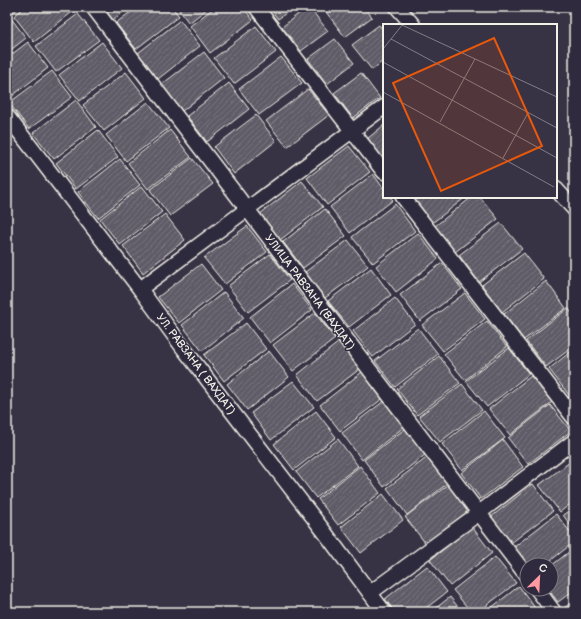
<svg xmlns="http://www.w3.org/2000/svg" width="581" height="619" viewBox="0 0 581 619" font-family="'Balsamiq Sans',sans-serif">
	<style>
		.building { fill: url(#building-hatch); stroke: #f4f1e8 }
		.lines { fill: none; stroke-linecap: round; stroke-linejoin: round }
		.street-casing { stroke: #f4f1e8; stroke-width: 17 }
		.street { stroke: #2f2a3d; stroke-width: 14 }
		.labels { text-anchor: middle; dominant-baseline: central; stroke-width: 3; stroke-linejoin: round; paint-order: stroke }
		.street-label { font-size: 11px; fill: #f4f1e8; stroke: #2f2a3d }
		.inset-road { fill: none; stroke: #837e86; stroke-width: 1 }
		.view { fill: #e8590c; fill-opacity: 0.15; stroke: #e8590c; stroke-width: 2 }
		.inset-edge { fill: none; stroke: #f4f1e8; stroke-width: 2 }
	</style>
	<defs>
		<pattern id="building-hatch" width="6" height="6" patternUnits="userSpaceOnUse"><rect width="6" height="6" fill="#5f5c67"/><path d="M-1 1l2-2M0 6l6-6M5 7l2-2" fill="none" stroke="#77747d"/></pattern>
	</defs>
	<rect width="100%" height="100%" fill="#373244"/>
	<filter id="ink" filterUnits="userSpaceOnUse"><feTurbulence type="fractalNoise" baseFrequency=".025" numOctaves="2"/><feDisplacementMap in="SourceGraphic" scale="8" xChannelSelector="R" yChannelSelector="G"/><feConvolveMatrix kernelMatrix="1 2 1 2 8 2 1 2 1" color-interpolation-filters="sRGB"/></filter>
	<g filter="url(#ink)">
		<!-- building -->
		<g class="building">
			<polygon points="7,7 20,7 11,14"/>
			<polygon points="25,7 75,7 76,9 34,42 14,16"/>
			<polygon points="103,7 129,7 113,20"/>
			<polygon points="137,7 172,7 179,16 136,49 116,23"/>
			<polygon points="177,7 209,7 189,23"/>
			<polygon points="215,7 243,7 253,20 210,53 190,26"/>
			<polygon points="269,7 294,7 278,19"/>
			<polygon points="307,7 309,7 328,31 301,51 282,27"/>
			<polygon points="333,7 364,7 372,17 345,37 326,12"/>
			<polygon points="7,13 26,38 7,53"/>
			<polygon points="78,14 99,40 56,72 36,46"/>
			<polygon points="180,20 200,46 158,79 138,53"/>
			<polygon points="379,25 384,31 384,60 372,70 352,45"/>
			<polygon points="256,26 276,52 234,84 214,58"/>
			<polygon points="335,39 354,63 327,84 308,59"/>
			<polygon points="28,42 48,68 7,100 7,58"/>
			<polygon points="102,42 122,68 80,101 59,75"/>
			<polygon points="204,52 224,78 182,111 161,85"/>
			<polygon points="281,57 302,83 259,115 239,89"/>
			<polygon points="52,71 72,97 29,129 9,103"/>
			<polygon points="126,72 146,98 104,131 83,105"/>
			<polygon points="361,73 380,98 353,118 334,93"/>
			<polygon points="229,83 249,109 207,142 187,116"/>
			<polygon points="308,89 329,115 287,147 266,121"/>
			<polygon points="76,100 96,127 54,159 33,133"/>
			<polygon points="148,102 169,128 126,161 106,135"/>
			<polygon points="256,115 276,141 234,174 214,147"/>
			<polygon points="384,125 384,161 367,139"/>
			<polygon points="98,130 118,157 76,189 56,163"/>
			<polygon points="170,130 191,157 148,189 128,163"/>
			<polygon points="349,146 370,172 327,205 307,178"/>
			<polygon points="192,158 213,184 170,216 150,190"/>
			<polygon points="120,159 140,185 98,218 78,192"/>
			<polygon points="373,174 384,189 384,197 390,197 393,200 350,233 330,207"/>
			<polygon points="302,181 323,207 280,240 260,214"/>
			<polygon points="142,186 162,212 120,245 100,219"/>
			<polygon points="412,197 466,197 432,223"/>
			<polygon points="472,197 480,197 498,219 455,252 435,226"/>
			<polygon points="395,204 415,231 373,263 352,237"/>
			<polygon points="325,209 346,236 303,268 283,242"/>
			<polygon points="165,214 185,240 143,273 123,246"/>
			<polygon points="501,223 522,249 479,282 459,255"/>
			<polygon points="247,226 267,252 225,284 204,258"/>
			<polygon points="418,233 438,259 396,292 376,266"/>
			<polygon points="348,240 368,266 325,298 305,272"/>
			<polygon points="524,253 544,279 502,312 482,285"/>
			<polygon points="270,254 290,280 248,312 228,286"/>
			<polygon points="442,263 462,289 420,321 400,295"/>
			<polygon points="201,264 221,290 179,323 158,297"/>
			<polygon points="371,268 391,295 349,327 328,301"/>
			<polygon points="546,281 566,308 524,340 504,314"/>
			<polygon points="292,284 312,310 270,343 250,317"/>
			<polygon points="224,292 244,318 202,351 182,325"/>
			<polygon points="465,293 485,319 443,351 422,325"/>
			<polygon points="395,298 415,324 373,357 353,331"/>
			<polygon points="568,308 574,316 574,346 546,367 526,341"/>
			<polygon points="315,313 335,339 293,371 273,345"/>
			<polygon points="487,321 507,347 465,380 444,354"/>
			<polygon points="246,323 266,349 224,381 204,355"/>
			<polygon points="418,328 438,354 395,387 375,361"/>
			<polygon points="339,342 360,369 317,401 297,375"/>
			<polygon points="509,348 529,374 487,407 466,381"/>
			<polygon points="574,349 574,391 569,395 549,369"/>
			<polygon points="269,351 289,377 247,410 227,384"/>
			<polygon points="439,356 460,383 417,415 397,389"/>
			<polygon points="362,372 382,399 340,431 320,405"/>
			<polygon points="531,376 552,402 510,435 489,409"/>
			<polygon points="293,381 314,407 271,440 251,413"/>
			<polygon points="462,384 482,410 440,442 419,416"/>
			<polygon points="574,393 574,407 567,398"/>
			<polygon points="384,401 404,427 362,460 342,433"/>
			<polygon points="550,405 571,431 528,464 508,438"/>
			<polygon points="316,411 336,437 294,470 274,444"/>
			<polygon points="484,411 505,438 462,470 442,444"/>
			<polygon points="406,428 426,454 384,487 364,460"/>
			<polygon points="338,439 358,466 316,498 296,472"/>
			<polygon points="503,440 523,467 481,499 461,473"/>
			<polygon points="429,456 449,482 407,515 387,488"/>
			<polygon points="574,459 574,501 560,512 539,485"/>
			<polygon points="360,466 380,493 338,525 318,499"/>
			<polygon points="533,484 553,511 511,543 491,517"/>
			<polygon points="448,485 468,511 426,544 405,517"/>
			<polygon points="383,494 403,520 361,553 341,527"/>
			<polygon points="574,507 574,530 563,515"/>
			<polygon points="556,514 574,537 574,542 545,565 528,565 514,547"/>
			<polygon points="472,527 492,553 450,586 430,560"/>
			<polygon points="574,548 574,590 558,602 548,589 551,589 551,566"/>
			<polygon points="495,557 516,583 478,612 471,612 453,590"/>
			<polygon points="427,566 447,592 421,612 395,612 385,599"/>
			<polygon points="519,586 538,612 486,612"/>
			<polygon points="450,597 462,612 431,612"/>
			<polygon points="574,600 574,612 565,612 563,609"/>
		</g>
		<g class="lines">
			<!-- street casing -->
			<g class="street-casing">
				<g id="street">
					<polyline points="93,7 527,576"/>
					<polyline points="256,7 384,172"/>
					<polyline points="397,7 413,25"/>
					<polyline points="7,116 140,289 184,349 323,530 384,612"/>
					<polyline points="556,189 574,209"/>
					<polyline points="403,197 574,418"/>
					<polyline points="140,289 384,107"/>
					<polyline points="537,589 554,612"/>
					<polyline points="370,593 479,513 574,441"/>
				</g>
			</g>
			<!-- street -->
			<use href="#street" class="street"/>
		</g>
	</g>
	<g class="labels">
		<!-- street labels -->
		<g class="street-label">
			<text transform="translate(310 292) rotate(53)">УЛИЦА РАВЗАНА (ВАХДАТ)</text>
			<text transform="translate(196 364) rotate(53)">УЛ. РАВЗАНА ( ВАХДАТ)</text>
		</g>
	</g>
	<!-- overview -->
	<g transform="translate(383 24)">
		<rect width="174" height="174" fill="#373244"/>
		<path class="inset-road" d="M19 1 174 73M8 15 174 104M0 25 20 0M0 38 174 134M0 68 171 163M57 98 92 35M120 134 145 89"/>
		<path class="view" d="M111 14 159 122 58 167 10 59Z"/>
		<rect width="174" height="174" class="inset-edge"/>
	</g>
	<!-- margin -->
	<rect width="581" height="619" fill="none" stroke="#2f2a3d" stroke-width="24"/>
	<rect x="12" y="12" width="557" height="595" fill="none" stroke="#f4f1e8" stroke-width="1.5" filter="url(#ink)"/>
	<!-- north arrow -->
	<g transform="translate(539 577) rotate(24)"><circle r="19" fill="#2f2a3d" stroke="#7e7a81"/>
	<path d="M0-3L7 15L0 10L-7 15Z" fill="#ff9aa2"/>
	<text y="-6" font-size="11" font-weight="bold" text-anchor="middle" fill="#f4f1e8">С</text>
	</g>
</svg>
